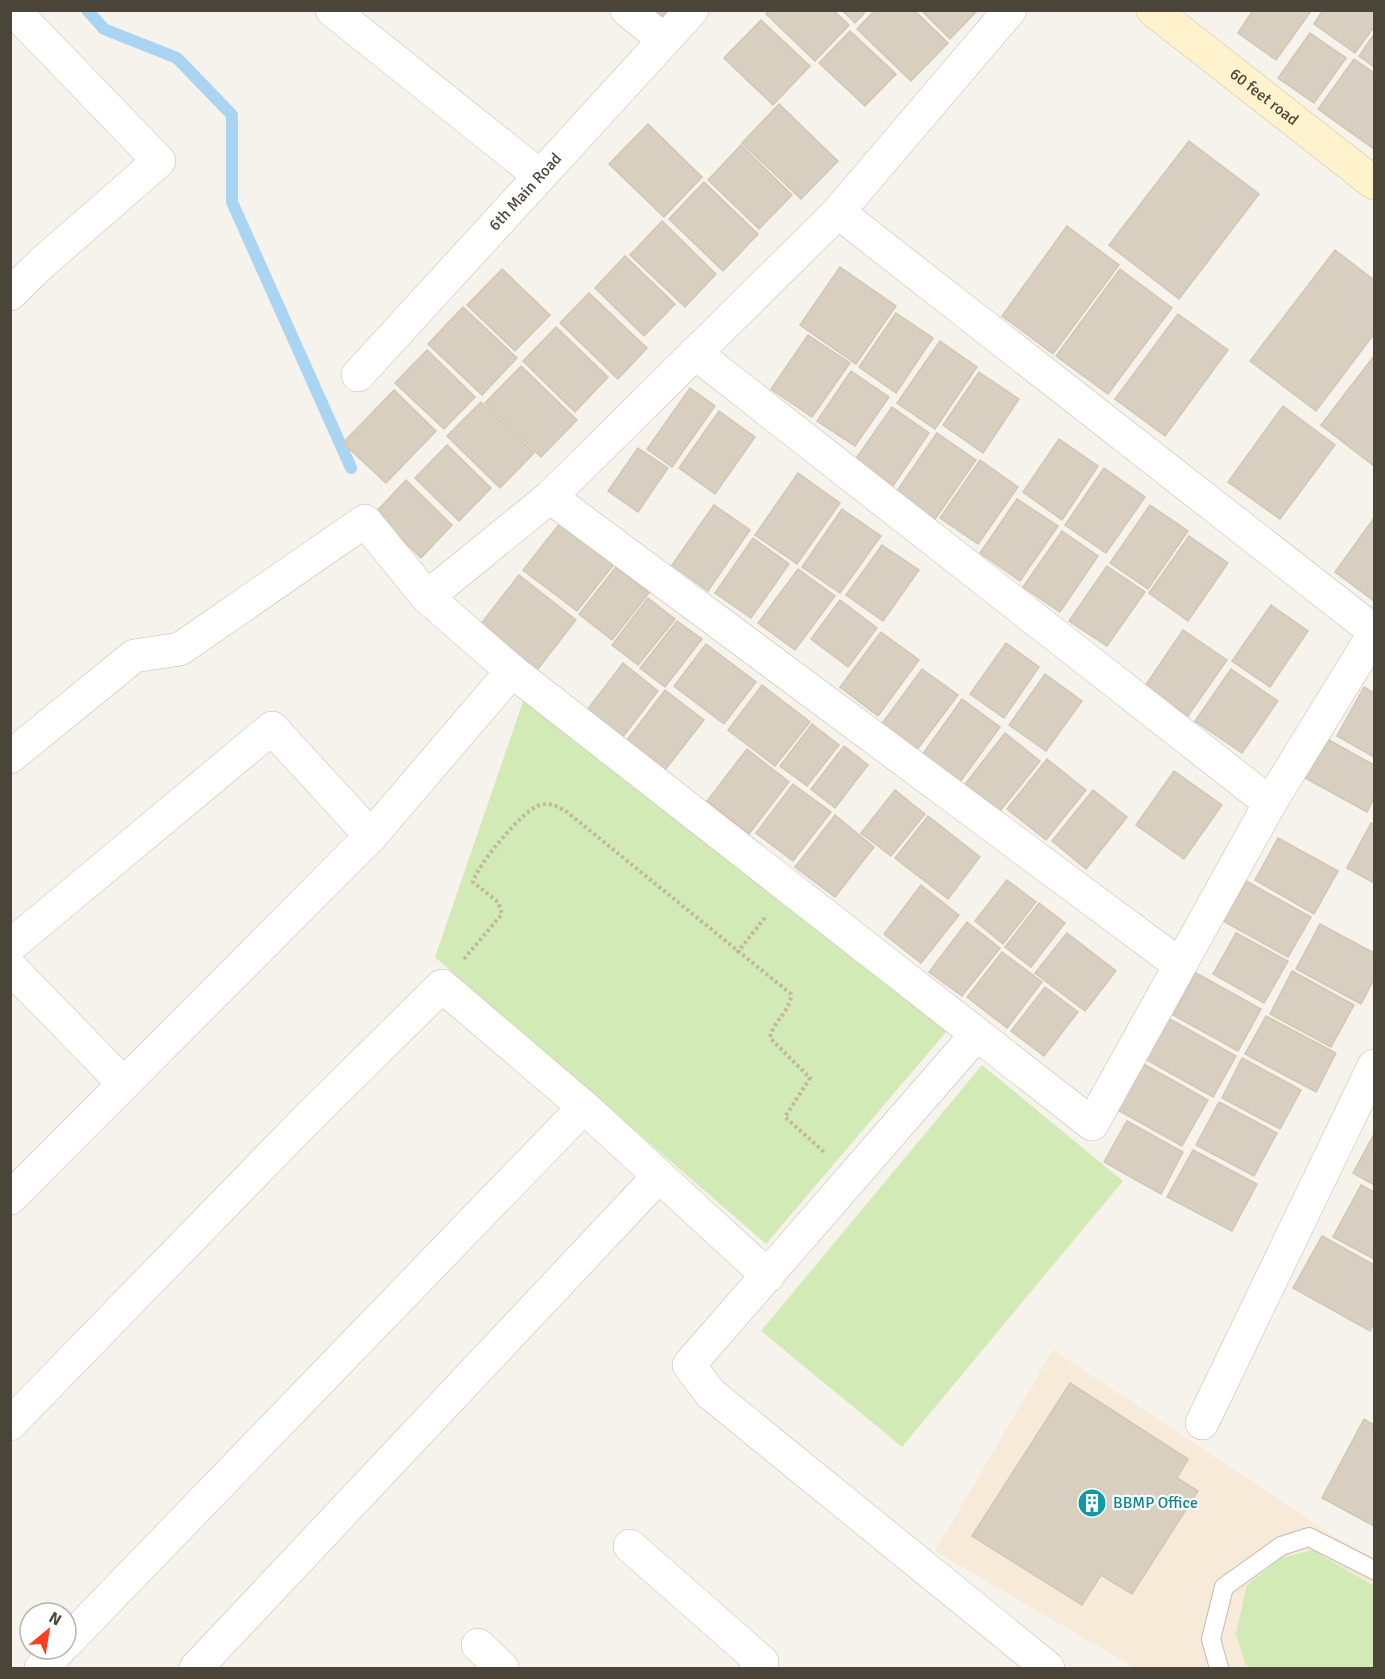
<svg xmlns="http://www.w3.org/2000/svg" width="1385" height="1679" viewBox="0 0 1385 1679" font-family="Signika,sans-serif">
	<style>
		.commercial { fill: #f7ead8 }
		.green { fill: #d2eab5 }
		.lines { fill: none; stroke-linecap: round; stroke-linejoin: round }
		.stream { stroke: #a9d4f2; stroke-width: 12 }
		.building { fill: #d8cfc1; stroke: #d3c7b4; stroke-width: 1.5 }
		.lane-casing { stroke: #c2bbae; stroke-width: 20 }
		.street-casing { stroke: #c2bbae; stroke-width: 34 }
		.secondary-casing { stroke: #d6c79b; stroke-width: 34 }
		.path { stroke: #c4b79f; stroke-width: 4; stroke-dasharray: 3 3; stroke-linecap: butt }
		.lane { stroke: #fff; stroke-width: 18 }
		.street { stroke: #fff; stroke-width: 33 }
		.secondary { stroke: #fff3cd; stroke-width: 33 }
		.labels { text-anchor: middle; dominant-baseline: central; stroke-width: 4.5; stroke-linejoin: round; paint-order: stroke }
		.street-label { font-size: 16px; fill: #4b4439; stroke: #fff }
		.culture-label { font-size: 16px; fill: #0d838f; stroke: #fff; text-anchor: start }
	</style>
	<rect width="100%" height="100%" fill="#f6f3ec"/>
	<!-- commercial -->
	<polygon class="commercial" points="1053,1350 1332,1535 1374,1558 1374,1668 1135,1668 935,1551"/>
	<!-- green -->
	<g class="green">
		<polygon points="526,693 952,1025 766,1244 435,957"/>
		<polygon points="982,1065 1123,1181 902,1447 761,1331"/>
		<polygon points="1312,1550 1374,1586 1374,1668 1252,1668 1245,1664 1236,1633 1247,1585 1281,1558"/>
	</g>
	<g class="lines">
		<!-- stream -->
		<polyline class="stream" points="87,10 104,29 177,58 232,115 232,202 351,468"/>
	</g>
	<!-- building -->
	<g class="building">
		<polygon points="644,10 679,10 665,28"/>
		<polygon points="769,10 833,10 849,25 815,61 766,14"/>
		<polygon points="842,10 867,10 855,23"/>
		<polygon points="875,10 914,10 948,43 911,81 857,29"/>
		<polygon points="921,10 978,10 950,39"/>
		<polygon points="1253,10 1310,10 1311,11 1276,60 1238,33"/>
		<polygon points="1323,10 1374,10 1374,27 1355,53 1314,24"/>
		<polygon points="761,20 810,66 773,105 724,58"/>
		<polygon points="850,31 896,74 865,106 819,63"/>
		<polygon points="1310,33 1346,58 1314,103 1278,78"/>
		<polygon points="1374,34 1374,67 1359,56"/>
		<polygon points="1354,59 1374,73 1374,149 1318,109"/>
		<polygon points="779,104 838,161 801,199 742,143"/>
		<polygon points="648,124 702,177 664,217 609,164"/>
		<polygon points="1189,141 1259,194 1179,299 1109,245"/>
		<polygon points="741,145 792,195 759,229 708,180"/>
		<polygon points="704,182 758,234 723,271 669,219"/>
		<polygon points="662,221 716,274 685,307 630,255"/>
		<polygon points="1067,226 1119,265 1053,354 1002,316"/>
		<polygon points="1335,250 1374,280 1374,334 1316,411 1250,361"/>
		<polygon points="625,256 675,304 644,336 595,288"/>
		<polygon points="840,267 896,306 856,364 800,325"/>
		<polygon points="502,269 550,315 515,351 467,305"/>
		<polygon points="1120,269 1172,308 1108,394 1056,356"/>
		<polygon points="589,293 647,348 618,379 560,323"/>
		<polygon points="463,307 517,358 482,395 428,344"/>
		<polygon points="896,313 933,338 896,393 859,367"/>
		<polygon points="1178,314 1228,350 1165,436 1115,399"/>
		<polygon points="556,327 608,377 575,412 523,361"/>
		<polygon points="808,335 850,363 812,417 771,389"/>
		<polygon points="940,341 977,367 935,429 897,403"/>
		<polygon points="427,350 475,397 444,429 395,383"/>
		<polygon points="1374,356 1374,466 1321,425"/>
		<polygon points="521,366 577,420 541,457 485,403"/>
		<polygon points="851,371 889,397 855,446 817,421"/>
		<polygon points="979,372 1019,399 983,453 943,425"/>
		<polygon points="690,388 715,406 672,467 647,449"/>
		<polygon points="394,390 436,431 386,483 343,443"/>
		<polygon points="481,402 534,453 500,488 447,436"/>
		<polygon points="1283,406 1335,445 1280,519 1228,482"/>
		<polygon points="892,407 929,433 893,486 855,460"/>
		<polygon points="719,411 755,437 715,494 679,468"/>
		<polygon points="937,433 976,460 933,522 894,495"/>
		<polygon points="1059,439 1098,466 1062,520 1023,492"/>
		<polygon points="447,445 491,488 459,521 415,478"/>
		<polygon points="638,448 668,468 638,512 608,491"/>
		<polygon points="980,460 1018,487 978,544 940,518"/>
		<polygon points="1104,468 1145,497 1106,553 1065,525"/>
		<polygon points="798,473 840,503 797,564 755,535"/>
		<polygon points="406,480 452,525 421,558 375,513"/>
		<polygon points="1017,499 1058,526 1020,581 980,553"/>
		<polygon points="714,505 750,530 708,591 672,565"/>
		<polygon points="1150,505 1188,531 1148,589 1110,563"/>
		<polygon points="842,509 881,536 840,593 802,567"/>
		<polygon points="1374,518 1374,601 1335,572"/>
		<polygon points="561,522 614,564 577,611 523,570"/>
		<polygon points="1062,531 1098,556 1060,612 1023,587"/>
		<polygon points="1189,536 1228,563 1188,621 1149,593"/>
		<polygon points="753,538 789,564 751,618 715,593"/>
		<polygon points="882,545 919,570 883,621 846,595"/>
		<polygon points="1107,566 1145,592 1107,646 1069,621"/>
		<polygon points="616,567 649,593 612,640 579,614"/>
		<polygon points="798,569 835,596 795,650 758,623"/>
		<polygon points="519,575 576,620 537,670 480,625"/>
		<polygon points="648,598 675,619 638,665 612,645"/>
		<polygon points="840,600 877,628 848,667 811,639"/>
		<polygon points="1271,605 1308,631 1270,687 1232,661"/>
		<polygon points="677,621 702,639 665,687 640,668"/>
		<polygon points="1183,630 1227,660 1188,716 1145,686"/>
		<polygon points="881,632 919,660 878,716 840,687"/>
		<polygon points="1006,643 1039,667 1004,718 970,694"/>
		<polygon points="706,644 756,682 724,724 674,686"/>
		<polygon points="623,663 658,691 622,738 587,710"/>
		<polygon points="922,669 958,695 916,751 881,725"/>
		<polygon points="1231,669 1278,701 1242,753 1195,721"/>
		<polygon points="1045,674 1082,701 1046,751 1009,725"/>
		<polygon points="762,685 810,722 775,766 728,730"/>
		<polygon points="1364,687 1374,693 1374,757 1337,736"/>
		<polygon points="665,690 704,720 665,770 627,740"/>
		<polygon points="962,699 1000,727 960,782 922,755"/>
		<polygon points="812,724 839,745 807,786 780,766"/>
		<polygon points="1005,733 1040,761 1000,811 965,784"/>
		<polygon points="1327,739 1374,765 1374,798 1367,812 1305,778"/>
		<polygon points="844,746 868,765 835,808 811,789"/>
		<polygon points="747,749 789,782 749,834 707,801"/>
		<polygon points="1047,759 1086,790 1046,840 1007,809"/>
		<polygon points="1174,771 1222,805 1184,859 1136,825"/>
		<polygon points="793,784 831,812 793,861 756,833"/>
		<polygon points="895,790 925,814 891,856 861,833"/>
		<polygon points="1093,790 1127,817 1086,869 1052,841"/>
		<polygon points="835,815 874,847 835,897 795,867"/>
		<polygon points="928,816 980,857 948,899 895,858"/>
		<polygon points="1371,823 1374,825 1374,883 1347,868"/>
		<polygon points="1278,838 1338,871 1314,914 1255,880"/>
		<polygon points="1007,880 1036,902 1003,944 975,921"/>
		<polygon points="1246,881 1311,917 1288,957 1223,921"/>
		<polygon points="921,885 959,915 921,963 884,934"/>
		<polygon points="1039,903 1065,923 1031,967 1005,947"/>
		<polygon points="967,922 1000,948 962,996 929,972"/>
		<polygon points="1320,924 1374,953 1374,979 1361,1004 1296,969"/>
		<polygon points="1067,933 1116,971 1085,1011 1035,973"/>
		<polygon points="1236,933 1288,961 1264,1003 1213,974"/>
		<polygon points="1002,952 1042,982 1007,1028 967,997"/>
		<polygon points="1292,971 1354,1005 1331,1047 1270,1014"/>
		<polygon points="1196,973 1261,1009 1238,1051 1173,1015"/>
		<polygon points="1045,987 1078,1012 1044,1056 1011,1031"/>
		<polygon points="1266,1016 1336,1053 1316,1092 1245,1054"/>
		<polygon points="1168,1018 1236,1056 1213,1097 1145,1059"/>
		<polygon points="1242,1058 1301,1090 1280,1129 1222,1098"/>
		<polygon points="1140,1062 1208,1100 1182,1146 1114,1108"/>
		<polygon points="1219,1102 1277,1133 1254,1176 1196,1145"/>
		<polygon points="1127,1121 1183,1152 1161,1194 1104,1162"/>
		<polygon points="1374,1134 1374,1185 1353,1173"/>
		<polygon points="1193,1150 1257,1184 1232,1231 1167,1197"/>
		<polygon points="1361,1185 1374,1192 1374,1259 1333,1237"/>
		<polygon points="1322,1236 1374,1265 1374,1322 1370,1331 1293,1288"/>
		<polygon points="1070,1383 1188,1459 1177,1478 1198,1491 1132,1594 1101,1575 1082,1605 972,1536"/>
		<polygon points="1364,1419 1374,1425 1374,1526 1322,1498"/>
	</g>
	<g class="lines">
		<!-- lane casing -->
		<g class="lane-casing">
			<polyline id="lane" points="1219,1668 1211,1639 1224,1587 1281,1546 1309,1537 1374,1570"/>
		</g>
		<!-- street casing -->
		<g class="street-casing">
			<g id="street">
				<polyline points="332,10 540,176"/>
				<polyline points="627,10 664,40"/>
				<polyline points="838,212 1374,631"/>
				<polyline points="10,294 42,263 159,161 19,16"/>
				<polyline points="695,353 1270,803"/>
				<path id="s1" d="M358 375 692 10"/>
				<polyline points="550,497 1180,965"/>
				<polyline points="427,597 550,497 838,212 1010,10"/>
				<polyline points="10,757 134,656 180,649 365,521 427,597 512,671 1092,1124 1270,803 1374,634"/>
				<polyline points="10,946 272,728 371,836"/>
				<polyline points="10,967 123,1083"/>
				<polyline points="976,1035 689,1365 711,1394 1048,1668"/>
				<polyline points="10,1198 371,836 512,671"/>
				<polyline points="1202,1423 1374,1066"/>
				<polyline points="10,1424 308,1118 442,986 584,1107 768,1276"/>
				<polyline points="630,1546 762,1662 756,1668"/>
				<polyline points="66,1643 584,1107"/>
				<polyline points="478,1645 502,1668"/>
				<polyline points="41,1668 60,1649"/>
				<polyline points="196,1668 659,1176"/>
			</g>
		</g>
		<!-- secondary casing -->
		<g class="secondary-casing">
			<g id="secondary">
				<path id="s2" d="M1153 10 1374 183"/>
			</g>
		</g>
		<!-- path -->
		<g class="path">
			<polyline points="737,953 767,915"/>
			<path d="M464 959 502 914 498 902 473 882C477 866 523 809 540 805 551 802 558 807 567 812L791 994C791 1011 773 1021 770 1038L810 1078 785 1117 825 1153"/>
		</g>
		<!-- lane -->
		<use href="#lane" class="lane"/>
		<!-- street -->
		<use href="#street" class="street"/>
		<!-- secondary -->
		<use href="#secondary" class="secondary"/>
	</g>
	<!-- icons -->
	<defs>
		<g id="building-disc" transform="scale(1.5)"><circle r="9.5" fill="#0f9aa8" stroke="#fff"/><path d="M-4-6H4V6H1V3H-1V6H-4ZM-2.5-4.3h1.7v1.8h-1.7ZM.8-4.3h1.7v1.8H.8ZM-2.5-1h1.7V.8h-1.7ZM.8-1h1.7V.8H.8Z" fill="#fff"/></g>
	</defs>
	<g fill-rule="evenodd">
		<use href="#building-disc" x="1092" y="1503"/>
	</g>
	<g class="labels">
		<!-- street labels -->
		<g class="street-label">
			<text stroke="none"><textPath href="#s2" startOffset="141">60 feet road</textPath></text>
			<text stroke="none"><textPath href="#s1" startOffset="248">6th Main Road</textPath></text>
		</g>
		<!-- culture labels -->
		<g class="culture-label">
			<text x="1113" y="1503">BBMP Office</text>
		</g>
	</g>
	<!-- border -->
	<rect width="1385" height="1679" fill="none" stroke="#4b4439" stroke-width="24"/>
	<!-- north arrow -->
	<g transform="translate(48 1631) rotate(30)"><circle r="28" fill="#ffffff" stroke="#b7b4b0" stroke-width="1.5"/>
	<path d="M0-4.5L10 22L0 15L-10 22Z" fill="#fc3f1d"/>
	<text y="-9" font-size="16" font-weight="bold" text-anchor="middle" fill="#4b4439">N</text>
	</g>
</svg>
